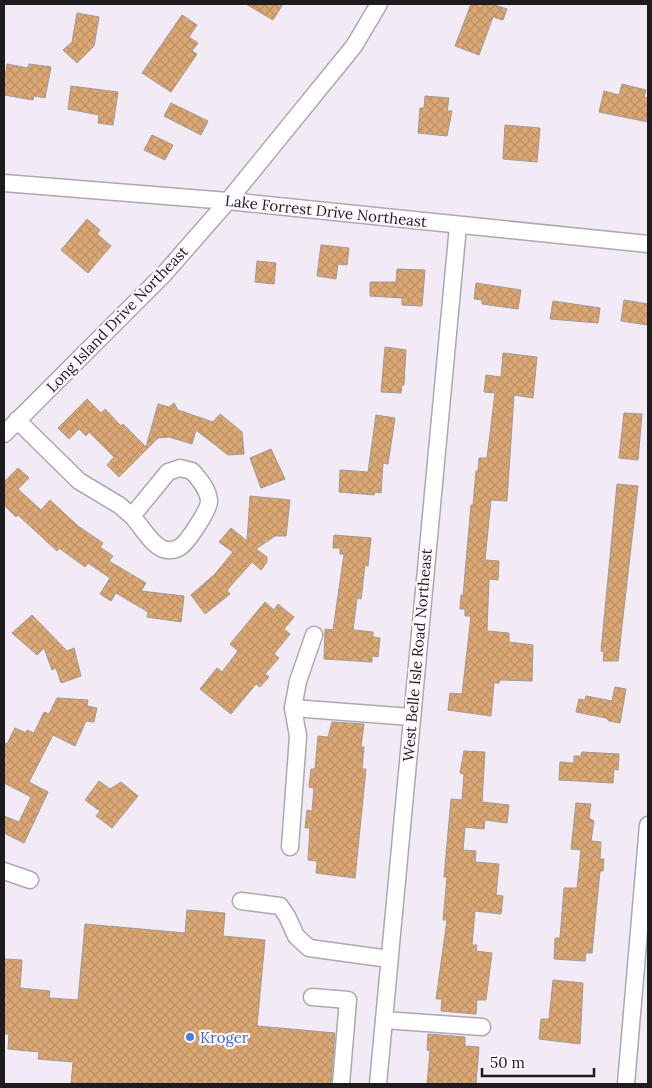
<svg xmlns="http://www.w3.org/2000/svg" width="652" height="1088" viewBox="0 0 652 1088" font-family="Lora,serif">
	<style>
		.building { fill: url(#building-cross-hatch); stroke: #a29991 }
		.lines { fill: none; stroke-linecap: round; stroke-linejoin: round }
		.minor-casing { stroke: #afa7b0; stroke-width: 19 }
		.minor { stroke: #fff; stroke-width: 16 }
		.shop-dot { fill: #3f7fe0; stroke: #fef8fe; stroke-width: 2 }
		.labels { text-anchor: middle; dominant-baseline: central; stroke-width: 4.5; stroke-linejoin: round; paint-order: stroke }
		.street-label { font-size: 15px; fill: #1e1b1e; stroke: #fef8fe }
		.shop-label { font-size: 15px; fill: #366cbe; stroke: #fef8fe; text-anchor: start }
	</style>
	<defs>
		<pattern id="building-cross-hatch" width="8" height="8" patternUnits="userSpaceOnUse" patternTransform="scale(1.25)"><rect width="8" height="8" fill="#dba775"/><path d="M0 0l8 8M0 8l8-8" fill="none" stroke="#bc8f65"/></pattern>
	</defs>
	<rect width="100%" height="100%" fill="#f2eaf4"/>
	<!-- building -->
	<g class="building">
		<polygon points="246,4 283,4 273,20"/>
		<polygon points="471,4 492,4 507,9 503,20 493,17 479,55 455,46"/>
		<polygon points="77,13 99,17 94,46 77,63 63,50 72,42"/>
		<polygon points="182,15 197,25 189,37 198,43 192,51 197,54 171,92 142,73"/>
		<polygon points="7,64 28,68 29,64 51,67 45,98 34,96 33,100 4,95 4,71 6,72"/>
		<polygon points="622,84 646,90 644,97 648,98 648,122 599,112 604,91 619,95"/>
		<polygon points="71,86 118,92 113,125 98,123 99,115 68,109"/>
		<polygon points="425,96 449,98 447,111 452,111 447,136 418,133 420,108 424,108"/>
		<polygon points="171,103 208,121 201,135 164,116"/>
		<polygon points="505,125 540,128 537,162 503,159"/>
		<polygon points="152,135 173,145 165,160 144,150"/>
		<polygon points="87,219 100,230 97,234 111,246 88,273 61,250"/>
		<polygon points="321,245 349,248 347,265 338,264 336,279 317,276"/>
		<polygon points="257,261 276,263 274,284 255,282"/>
		<polygon points="397,269 425,270 422,306 402,305 402,298 370,296 370,282 396,282"/>
		<polygon points="476,283 521,290 518,309 482,304 482,300 474,299"/>
		<polygon points="624,300 648,304 648,325 621,321"/>
		<polygon points="553,301 600,308 598,323 550,319"/>
		<polygon points="385,347 406,350 404,385 402,385 401,393 381,392"/>
		<polygon points="503,353 537,357 533,398 514,395 507,501 491,500 485,560 499,561 498,580 489,579 487,631 509,633 509,642 533,645 532,681 500,680 499,683 494,683 491,716 448,710 450,693 462,694 466,660 471,616 465,616 465,609 460,609 461,595 463,596 471,505 473,505 476,471 478,471 479,458 487,458 495,393 484,392 486,375 501,377"/>
		<polygon points="87,399 101,413 105,409 121,426 123,424 146,447 158,404 169,407 174,403 178,410 213,422 220,414 242,432 244,454 228,455 196,430 192,444 169,437 158,438 119,477 107,465 114,457 89,432 86,436 79,429 69,439 58,428"/>
		<polygon points="624,413 642,414 638,460 619,458"/>
		<polygon points="376,415 395,418 388,464 383,463 381,493 375,492 374,495 339,492 340,470 368,472"/>
		<polygon points="271,449 285,479 261,488 250,458"/>
		<polygon points="18,468 29,478 18,489 41,510 50,500 78,526 103,543 100,547 113,556 109,561 146,583 141,591 184,596 181,622 147,617 148,612 116,593 111,601 100,594 110,578 88,563 85,567 59,548 57,551 18,515 16,517 4,505 4,482"/>
		<polygon points="617,484 638,486 618,661 603,661 604,652 601,651"/>
		<polygon points="250,496 290,500 286,536 275,536 256,549 267,557 267,562 261,570 252,562 227,590 230,594 205,614 191,595 215,574 233,552 219,542 231,528 247,541"/>
		<polygon points="334,535 371,538 368,566 365,565 361,599 357,598 353,630 373,632 373,637 380,638 378,657 372,656 372,662 324,659 325,629 333,630 344,554 340,554 340,548 333,548"/>
		<polygon points="265,602 274,610 278,604 294,617 284,629 290,634 274,654 279,658 265,674 269,677 260,687 256,684 231,714 200,689 217,668 222,672 238,651 230,644"/>
		<polygon points="32,615 67,651 74,648 81,676 61,683 56,668 52,670 44,648 37,655 12,633"/>
		<polygon points="615,687 626,689 620,723 609,721 606,718 576,712 579,699 585,700 586,696 612,701"/>
		<polygon points="57,698 88,700 87,706 97,708 94,722 86,721 75,746 53,735 29,782 48,792 24,843 4,833 4,816 19,822 31,797 4,783 4,742 7,744 15,728 26,733 27,730 34,733 44,712 49,714"/>
		<polygon points="332,722 364,724 361,747 364,747 362,769 366,769 355,878 316,873 317,861 308,860 310,828 305,828 307,810 312,811 314,788 309,787 311,769 315,769 318,736 328,737"/>
		<polygon points="464,751 485,752 482,802 509,805 507,823 485,820 484,829 465,827 463,850 476,851 475,862 499,864 496,895 503,896 501,914 475,911 472,945 477,945 476,951 492,953 486,1000 477,1000 476,1014 441,1011 442,999 436,999 447,920 443,920 447,877 444,877 451,799 462,800 464,774 460,773"/>
		<polygon points="582,752 619,754 618,770 614,769 613,783 559,780 560,762 574,763 574,756 581,756"/>
		<polygon points="99,781 110,789 121,782 138,796 112,828 96,816 100,811 85,800"/>
		<polygon points="576,803 591,804 589,818 594,821 591,841 601,842 600,859 604,859 603,871 600,871 592,953 586,953 585,961 554,959 555,938 560,938 564,888 577,888 581,850 571,849"/>
		<polygon points="187,910 225,913 223,936 265,940 257,1026 335,1033 331,1084 71,1083 73,1062 38,1059 39,1052 8,1049 9,1034 4,1034 4,959 22,960 20,988 50,991 49,998 78,1000 85,924 185,933"/>
		<polygon points="553,980 583,983 580,1044 539,1039 541,1019 549,1019"/>
		<polygon points="428,1034 465,1037 465,1046 479,1047 476,1084 427,1084 430,1051 427,1050"/>
	</g>
	<g class="lines">
		<!-- minor casing -->
		<g class="minor-casing">
			<g id="minor">
				<polyline points="4,183 228,201 648,244"/>
				<polyline points="17,420 79,481 119,505 132,516"/>
				<polyline points="4,434 164,274 228,201 354,46 379,4"/>
				<path d="M180 468 192 471C199 479 209 490 209 502 208 511 188 542 180 547 174 551 166 551 161 548 150 542 141 526 132 516L168 472Z"/>
				<polyline points="293,708 411,717"/>
				<polyline points="290,847 298,736 293,708 298,681 314,635"/>
				<polyline points="4,871 30,880"/>
				<polyline points="241,901 280,906 287,916 296,936 309,948 389,959"/>
				<polyline points="312,997 348,1000 341,1084"/>
				<polyline points="384,1020 482,1027"/>
				<polyline points="378,1084 458,226"/>
				<polyline points="626,1084 648,825"/>
			</g>
		</g>
		<!-- minor -->
		<use href="#minor" class="minor"/>
	</g>
	<!-- markers -->
	<circle class="shop-dot" cx="190" cy="1037" r="5"/>
	<g class="labels">
		<!-- street labels -->
		<g class="street-label">
			<text transform="translate(326 211) rotate(6)">Lake Forrest Drive Northeast</text>
			<text transform="translate(117 319) rotate(-46)">Long Island Drive Northeast</text>
			<text transform="translate(417 655) rotate(-85)">West Belle Isle Road Northeast</text>
		</g>
		<!-- shop labels -->
		<g class="shop-label">
			<text x="200" y="1037">Kroger</text>
		</g>
	</g>
	<!-- border -->
	<rect width="652" height="1088" fill="none" stroke="#1e1b1e" stroke-width="10"/>
	<!-- scale -->
	<path d="M482 1068v8h112v-8" fill="none" stroke="#1e1b1e" stroke-width="2.5"/>
	<text x="490" y="1068" font-size="15" fill="#1e1b1e" stroke="#fef8fe" stroke-width="4" paint-order="stroke">50 m</text>
</svg>
